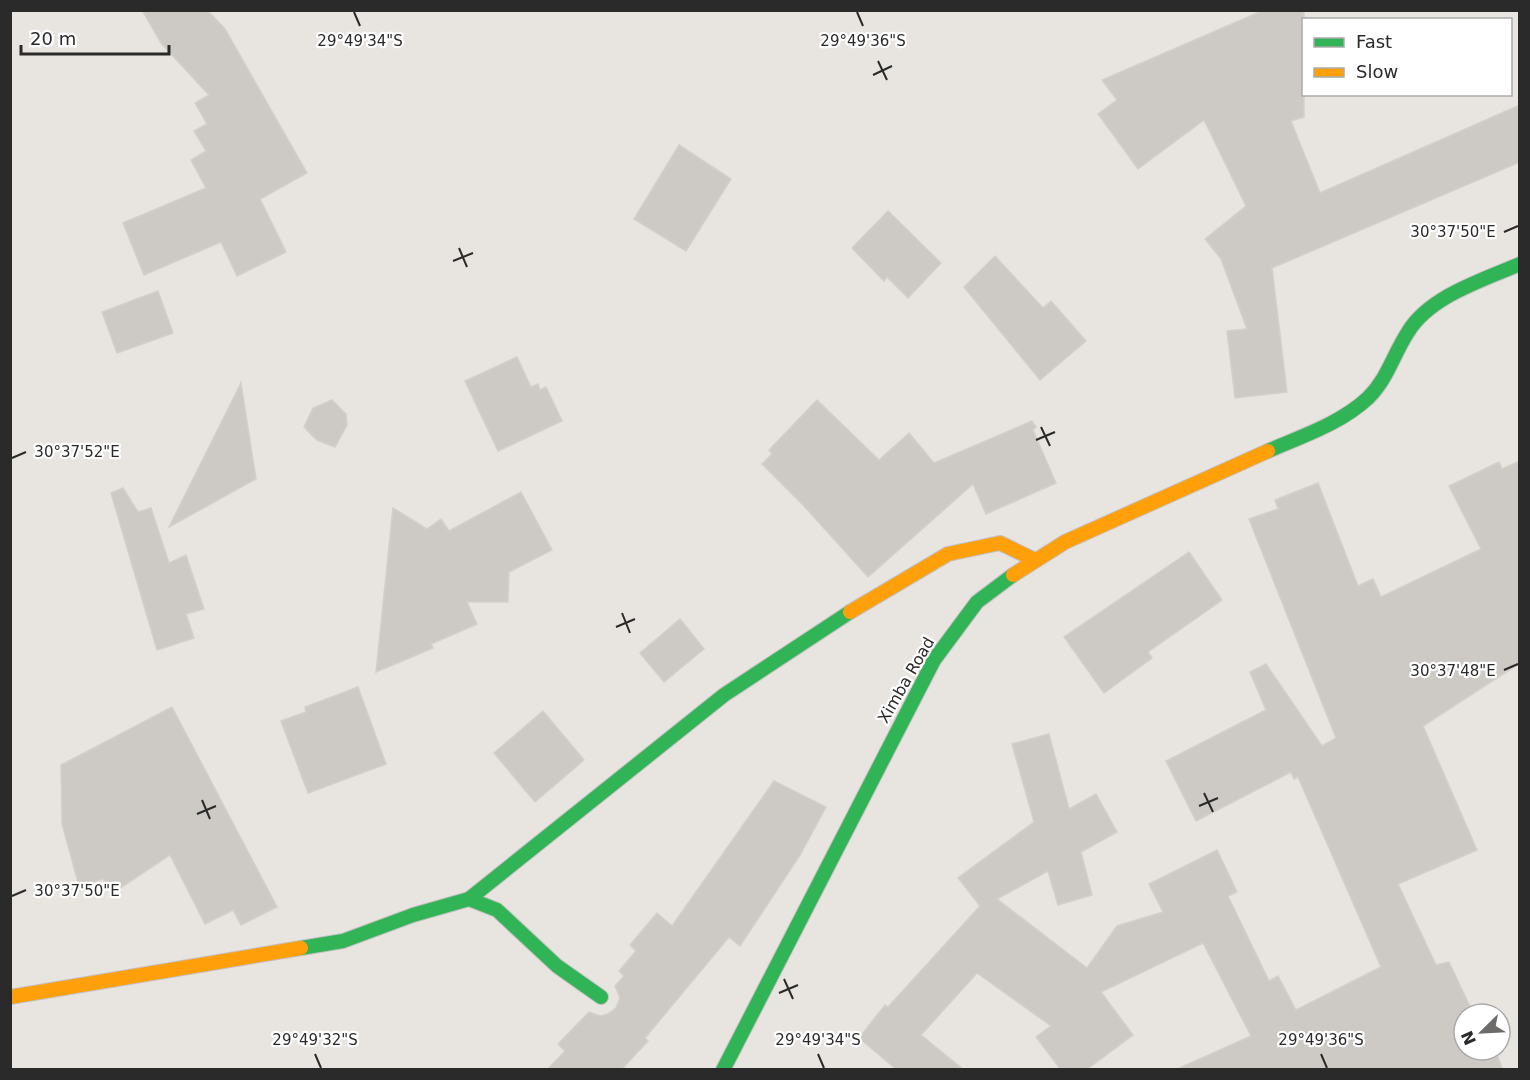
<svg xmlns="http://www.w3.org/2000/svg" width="1530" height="1080" viewBox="0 0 1530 1080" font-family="'DejaVu Sans',sans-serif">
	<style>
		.building { fill: #cdcac6; stroke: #d3d0cb; stroke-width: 1.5 }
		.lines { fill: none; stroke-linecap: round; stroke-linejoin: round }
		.fast-casing { stroke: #c2c1c1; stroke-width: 16 }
		.slow-casing { stroke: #c2c1c1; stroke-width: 16 }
		.fast { stroke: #30b455; stroke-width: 14 }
		.slow { stroke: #ff9f0a; stroke-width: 14 }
		.ticks { fill: none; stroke: #2a2a2a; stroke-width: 2 }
		.labels { text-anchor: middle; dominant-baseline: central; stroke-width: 4.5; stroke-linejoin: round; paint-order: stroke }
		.street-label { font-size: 16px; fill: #2a2a2a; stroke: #fff }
		.ticks-label { font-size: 15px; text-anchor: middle; fill: #2a2a2a; stroke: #fff; stroke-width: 4.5; stroke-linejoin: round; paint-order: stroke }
	</style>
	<rect width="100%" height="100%" fill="#e8e4df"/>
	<!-- building -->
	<g class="building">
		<polygon points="142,10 207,10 225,29 307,173 260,199 286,252 237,276 221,242 144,275 123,223 206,188 191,160 206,151 194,131 207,124 195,103 209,95 161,43"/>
		<polygon points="1264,10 1304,10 1304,117 1291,121 1320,193 1520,105 1520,162 1272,268 1287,392 1235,398 1227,331 1247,329 1221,259 1205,239 1246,206 1204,120 1138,169 1098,114 1117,100 1102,80"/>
		<polygon points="679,145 731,179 686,251 634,219"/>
		<polygon points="888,211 941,263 908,298 887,277 884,281 852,248"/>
		<polygon points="995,256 1043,308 1051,301 1086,341 1040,380 964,287"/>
		<polygon points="158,291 173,333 117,353 102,312"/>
		<polygon points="517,357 531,387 538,384 540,390 546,387 562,421 498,451 465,381"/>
		<polygon points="241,383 256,479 169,527"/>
		<polygon points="332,400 346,414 347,425 335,447 317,440 304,427 313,408"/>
		<polygon points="817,400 879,460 909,433 934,463 1032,421 1036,427 1033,430 1056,483 986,514 973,484 868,577 803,505 762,464 772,454 769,450"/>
		<polygon points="1520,461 1520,663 1423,726 1477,850 1398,884 1436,965 1449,962 1473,1013 1479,1010 1480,1014 1464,1014 1464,1050 1495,1050 1503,1070 1175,1070 1251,1036 1203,943 1101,992 1133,1035 1086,1070 1061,1070 1036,1037 1051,1026 977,973 921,1035 964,1070 897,1070 859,1038 885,1005 888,1007 980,906 958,878 1034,822 1012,744 1049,734 1069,809 1096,794 1117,832 1081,852 1092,895 1058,905 1048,871 997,899 1087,968 1117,926 1163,912 1149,884 1217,850 1237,892 1228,896 1269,981 1278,976 1296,1010 1381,967 1298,777 1294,779 1291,772 1196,821 1166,761 1266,710 1250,672 1266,664 1322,746 1336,738 1249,519 1278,509 1275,500 1318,483 1358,586 1373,579 1381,597 1481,549 1449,486 1499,462 1502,469"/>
		<polygon points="123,488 138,512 151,508 169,563 186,555 204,609 186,614 194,638 157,650 111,493"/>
		<polygon points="521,492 552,550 509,572 508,602 467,602 477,624 431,644 433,648 376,672 393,508 427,529 441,519 449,531"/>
		<polygon points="1189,552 1222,600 1148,652 1152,658 1104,693 1064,637"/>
		<polygon points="680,619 704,649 664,682 640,653"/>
		<polygon points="358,687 386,764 308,793 281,721 306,712 305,707"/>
		<polygon points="172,707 277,907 241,925 233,910 205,924 170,855 113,893 103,879 79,886 62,824 61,765"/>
		<polygon points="543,711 584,760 535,802 494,753"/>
		<polygon points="774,781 826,807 800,855 740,946 729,937 645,1038 648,1041 621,1070 547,1070 565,1051 558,1044 589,1012 600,1016 608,1014 616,1008 620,998 615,986 624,976 619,971 636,951 630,945 657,913 672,926"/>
	</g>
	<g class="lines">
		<!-- fast casing -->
		<g class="fast-casing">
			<g id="fast">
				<path d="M1268 451C1302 436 1340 424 1368 398 1388 378 1393 355 1408 332 1430 296 1483 280 1520 264"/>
				<polyline points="469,899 724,695 850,612"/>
				<polyline points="301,948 343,941 413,915 469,899 497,910 557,966 601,997"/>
				<polyline points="723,1070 934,660 977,602 1013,575"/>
			</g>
		</g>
		<!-- slow casing -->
		<g class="slow-casing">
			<g id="slow">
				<polyline points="1013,575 1065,542 1268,451"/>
				<polyline points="850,612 948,554 1000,543 1035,560"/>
				<polyline points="10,997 301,948"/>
			</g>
		</g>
		<!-- fast -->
		<use href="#fast" class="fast"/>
		<!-- slow -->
		<use href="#slow" class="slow"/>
	</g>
	<!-- ticks -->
	<path class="ticks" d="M354 12 360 26M857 12 863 26M878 61 887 80M873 75 892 66M1504 232 1518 226M459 248 467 267M453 261 473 253M1041 427 1050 446M1036 440 1055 432M12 458 26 452M622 613 630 633M616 627 635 619M1504 670 1518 664M1204 793 1213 812M202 800 210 819M1199 806 1218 798M197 814 216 806M12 896 26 890M784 979 793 999M779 993 798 985M315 1054 321 1068M818 1054 824 1068M1321 1054 1327 1068"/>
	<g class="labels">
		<!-- street labels -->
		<g class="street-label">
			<text transform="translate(906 680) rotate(-60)">Ximba Road</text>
		</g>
	</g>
	<g class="ticks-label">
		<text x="360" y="46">29°49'34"S</text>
		<text x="863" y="46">29°49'36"S</text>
		<text x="1453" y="237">30°37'50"E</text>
		<text x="77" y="457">30°37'52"E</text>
		<text x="1453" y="676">30°37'48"E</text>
		<text x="77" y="896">30°37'50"E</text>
		<text x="315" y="1045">29°49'32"S</text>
		<text x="818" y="1045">29°49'34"S</text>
		<text x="1321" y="1045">29°49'36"S</text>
	</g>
	<!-- border -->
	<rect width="1530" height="1080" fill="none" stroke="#2a2a2a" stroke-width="24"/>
	<!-- legend -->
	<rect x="1302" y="18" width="210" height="78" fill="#ffffff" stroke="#aaaaaa" stroke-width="1.5"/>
	<rect x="1314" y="38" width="30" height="9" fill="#30b455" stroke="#aaaaaa" stroke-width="1.5"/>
	<text x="1356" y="48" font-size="18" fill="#2a2a2a">Fast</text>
	<rect x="1314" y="68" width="30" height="9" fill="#ff9f0a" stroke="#aaaaaa" stroke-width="1.5"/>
	<text x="1356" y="78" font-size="18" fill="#2a2a2a">Slow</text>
	<!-- north arrow -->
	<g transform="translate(1482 1032) rotate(246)"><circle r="28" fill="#ffffff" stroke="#aaaaaa" stroke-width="1.5"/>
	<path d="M0-4.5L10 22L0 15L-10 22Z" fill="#6c6b69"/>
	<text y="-9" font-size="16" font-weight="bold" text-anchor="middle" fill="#2a2a2a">N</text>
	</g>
	<!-- scale -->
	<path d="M21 45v9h148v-9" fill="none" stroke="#2a2a2a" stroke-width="3"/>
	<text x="30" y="45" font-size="18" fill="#2a2a2a" stroke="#ffffff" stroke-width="4.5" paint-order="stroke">20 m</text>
</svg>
